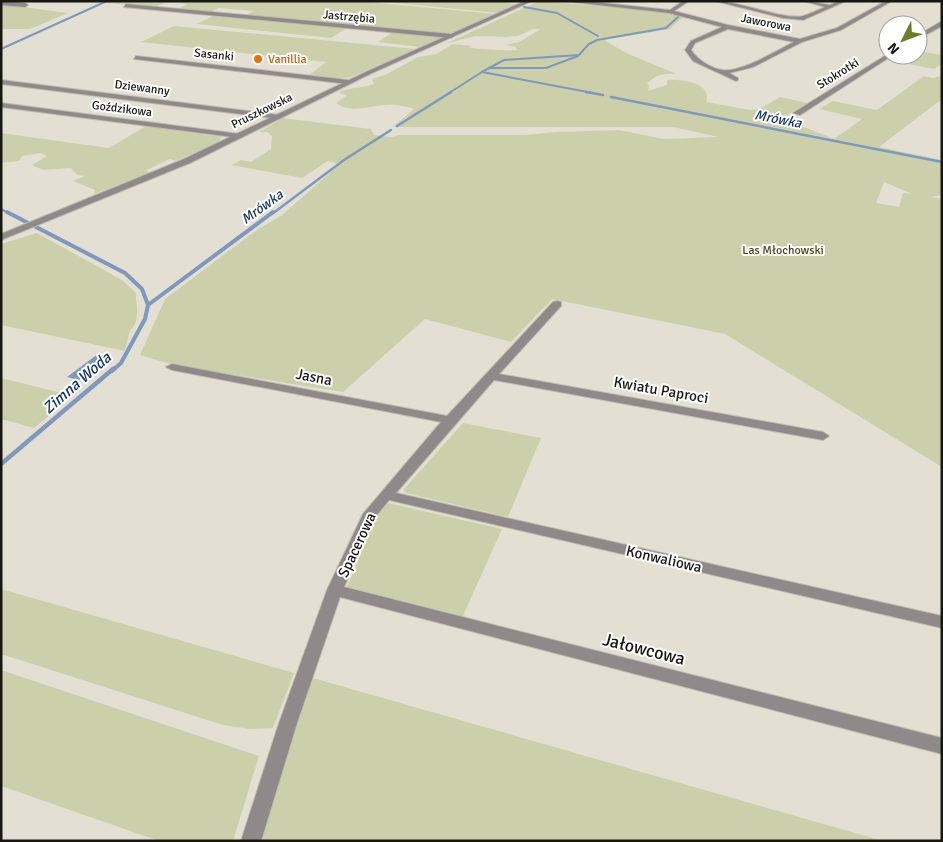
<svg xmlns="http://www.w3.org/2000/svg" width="943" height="842" viewBox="0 0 943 842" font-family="Signika,sans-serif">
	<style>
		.green { fill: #ccd0aa; fill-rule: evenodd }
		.water { fill: #7e98be }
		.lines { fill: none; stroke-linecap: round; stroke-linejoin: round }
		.stream-far3 { stroke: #7e98be; stroke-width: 2 }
		.stream-far2 { stroke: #7e98be; stroke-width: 2.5 }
		.stream-far1 { stroke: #7e98be; stroke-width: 4 }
		.stream { stroke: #7e98be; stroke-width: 4.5 }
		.minor-casing { stroke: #bebcb0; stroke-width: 2 }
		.tertiary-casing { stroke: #bebcb0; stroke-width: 2 }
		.minor { fill: #90898a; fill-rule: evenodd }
		.tertiary { fill: #90898a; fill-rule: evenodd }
		.food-dot { fill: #e8710a; stroke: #fff; stroke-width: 2 }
		.labels { text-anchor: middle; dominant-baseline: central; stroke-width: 4; stroke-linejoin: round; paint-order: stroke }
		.far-street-label { font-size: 12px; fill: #171611; stroke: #fff }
		.far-food-label { font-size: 12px; fill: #c56008; stroke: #fff; text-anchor: start }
		.far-park-label { font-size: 12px; fill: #444710; stroke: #fff }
		.far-water-label { font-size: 14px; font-style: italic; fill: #143767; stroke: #fff }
		.street-label { font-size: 15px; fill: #171611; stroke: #fff }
		.water-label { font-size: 16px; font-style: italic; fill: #143767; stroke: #fff }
		.near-street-label { font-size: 18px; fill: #171611; stroke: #fff }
	</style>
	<rect width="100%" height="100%" fill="#e3e0d3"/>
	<!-- green -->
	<g class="green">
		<polygon points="110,1 358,1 496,14 446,35 246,15 254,11 219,8 210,12 176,10 187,4 167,2 155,7 107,3"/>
		<polygon points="374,1 500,1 517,5 499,13"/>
		<path d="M539 1 659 11 683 17 670 29 604 40 626 53 677 74C665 73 656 75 647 83L649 86 648 91 667 85V80C680 79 713 82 706 102L750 110 760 109 780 97 808 103 782 118 834 139 862 119 819 109 833 101 877 110 924 76 933 78 942 75V99L879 147 942 160V195L931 197 942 199V467L725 334 552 299 511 342 425 319 343 392 174 365 140 355 165 299 254 232 282 215 340 164 328 161 302 178 231 165 241 160 251 162 271 149 272 136 267 132H259L283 118 371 129 374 135 391 137 400 135H525L554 132 619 130 664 139 718 137 673 127H393L414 109C405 106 395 104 386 105 368 106 351 114 336 103L347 95 339 93C350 86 361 89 374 84L372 79 387 74 418 57 436 54 453 44 472 46 468 47C471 49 512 51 517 50L516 47 506 45 519 42 541 29H533L518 36 506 37 475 36 445 44ZM884 182 912 194H913L903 193 899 207 876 203Z"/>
		<polygon points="1,4 68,13 30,29 1,29"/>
		<polygon points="215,15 347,28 331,38 196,24"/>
		<polygon points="174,26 416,49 351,77 333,79 308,76 326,62 141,42"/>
		<polygon points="393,32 443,37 420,47 378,42"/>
		<polygon points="918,51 942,55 942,64 934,69 888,60 896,55 918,55"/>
		<polygon points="146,126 222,137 216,144 175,161 170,159 147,170 149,173 94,194 95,190 73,181 85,176 77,175 71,168 43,170 32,165 47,156 41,153 22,156 19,161 1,163 1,133 109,148"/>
		<path d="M37 233 122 280 136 293C136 305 141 322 130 330L125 351 1 325V244Z"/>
		<polygon points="1,378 73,396 34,428 1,419"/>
		<polygon points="463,423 541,438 508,517 406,493 403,490"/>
		<polygon points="388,503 502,529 462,618 347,587 378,513"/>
		<polygon points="1,589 294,673 273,728 250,729 223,725 1,654"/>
		<polygon points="1,670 259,756 233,841 159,841 1,786"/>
		<polygon points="313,678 883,841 259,841"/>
	</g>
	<!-- water -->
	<polygon class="water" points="98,354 110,357 79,380 67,377"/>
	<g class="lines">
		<!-- stream-far3 -->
		<g class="stream-far3">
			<polyline points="524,7 557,13 598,36"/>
			<polyline points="589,44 597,40 666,28 679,16"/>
			<polyline points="1,49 107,1"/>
			<polyline points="489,68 546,68 578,56"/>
			<polyline points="482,72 504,60 579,55 588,45"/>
			<polyline points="449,93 482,72 593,93"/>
		</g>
		<!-- stream-far2 -->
		<g class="stream-far2">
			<polyline points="586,92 603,95"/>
			<polyline points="611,97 942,162"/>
			<polyline points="397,126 451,92"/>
			<polyline points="1,209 10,214"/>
			<polyline points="272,214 344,160 391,130"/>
		</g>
		<!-- stream-far1 -->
		<g class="stream-far1">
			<polyline points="7,212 125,273 142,289 148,305 145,319 121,363 112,371"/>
			<polyline points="148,305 273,212"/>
		</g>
		<!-- stream -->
		<polyline class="stream" points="1,464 113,369"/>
		<!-- minor casing -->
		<g class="minor-casing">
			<g id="minor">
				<polygon points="1,1 25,3 28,5 25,7 1,5"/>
				<path d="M563 1H584L670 10 683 1H689L674 11 728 25 800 39 837 28 886 1H892L841 30 802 42 753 67 729 73 738 78V80L736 81 693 61 685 50 691 41 722 27 669 13ZM728 29 794 42C778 50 740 73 723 70 711 69 697 59 691 50L695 43Z"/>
				<path d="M715 1C740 1 782 20 803 16 810 14 818 10 825 7L804 1 830 5 839 1H846L803 20 783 18Z"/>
				<polygon points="126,4 451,34 454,36 451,38 124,7"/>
				<polygon points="942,21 942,26 918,39 918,35"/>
				<polygon points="888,54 893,55 800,115 793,113"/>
				<polygon points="136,56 348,80 351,82 348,84 134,59"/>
				<polygon points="1,80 279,115 283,117 279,119 1,84"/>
				<polygon points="1,103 240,134 244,136 240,138 1,107"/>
				<polygon points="557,301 561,302 561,306 499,374 823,432 829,436 823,440 494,380 396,493 942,616 942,628 389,500 376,516 344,587 942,738 942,754 340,597 297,723 261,841 241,841 279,723 327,590 363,514 441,422 172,370 166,367 172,364 447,416 553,302"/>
			</g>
		</g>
		<!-- tertiary casing -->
		<g class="tertiary-casing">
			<polygon id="tertiary" points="525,1 532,1 372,73 190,163 1,240 1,234 184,159 368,71"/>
		</g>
		<!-- minor -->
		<use href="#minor" class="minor"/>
		<!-- tertiary -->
		<use href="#tertiary" class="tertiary"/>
	</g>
	<!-- markers -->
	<circle class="food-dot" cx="258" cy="59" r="5"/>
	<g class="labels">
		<!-- far-street labels -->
		<g class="far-street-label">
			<text transform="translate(349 17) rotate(5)">Jastrzębia</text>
			<text transform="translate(766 23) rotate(11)">Jaworowa</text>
			<text transform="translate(214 55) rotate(6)">Sasanki</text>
			<text transform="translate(838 74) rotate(-32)">Stokrotki</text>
			<text transform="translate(142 88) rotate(7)">Dziewanny</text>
			<text transform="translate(122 109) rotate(7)">Goździkowa</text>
			<text transform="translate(262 111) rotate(-26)">Pruszkowska</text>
		</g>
		<!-- far-food labels -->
		<g class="far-food-label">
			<text x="268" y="59">Vanillia</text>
		</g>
		<!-- far-park labels -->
		<g class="far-park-label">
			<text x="783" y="250">Las Młochowski</text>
		</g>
		<!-- far-water labels -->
		<g class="far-water-label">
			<text transform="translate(778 119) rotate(11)">Mrówka</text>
			<text transform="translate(262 207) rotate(-36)">Mrówka</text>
		</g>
		<!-- street labels -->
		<g class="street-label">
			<text transform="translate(314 377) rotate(11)">Jasna</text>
			<text transform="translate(661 390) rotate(10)">Kwiatu Paproci</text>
			<text transform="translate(357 545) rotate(-65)">Spacerowa</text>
			<text transform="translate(664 559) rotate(13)">Konwaliowa</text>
		</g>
		<!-- water labels -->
		<g class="water-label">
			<text transform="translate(77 383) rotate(-41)">Zimna Woda</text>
		</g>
		<!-- near-street labels -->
		<g class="near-street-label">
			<text transform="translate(644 649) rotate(14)">Jałowcowa</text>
		</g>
	</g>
	<!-- border -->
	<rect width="943" height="842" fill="none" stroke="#171611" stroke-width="5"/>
	<!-- north arrow -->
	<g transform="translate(903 40) rotate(228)"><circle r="24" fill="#ffffff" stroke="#a2a2a0"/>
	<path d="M0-4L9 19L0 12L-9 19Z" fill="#6e7d2b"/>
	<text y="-8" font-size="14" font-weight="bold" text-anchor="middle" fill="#171611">N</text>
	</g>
</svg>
